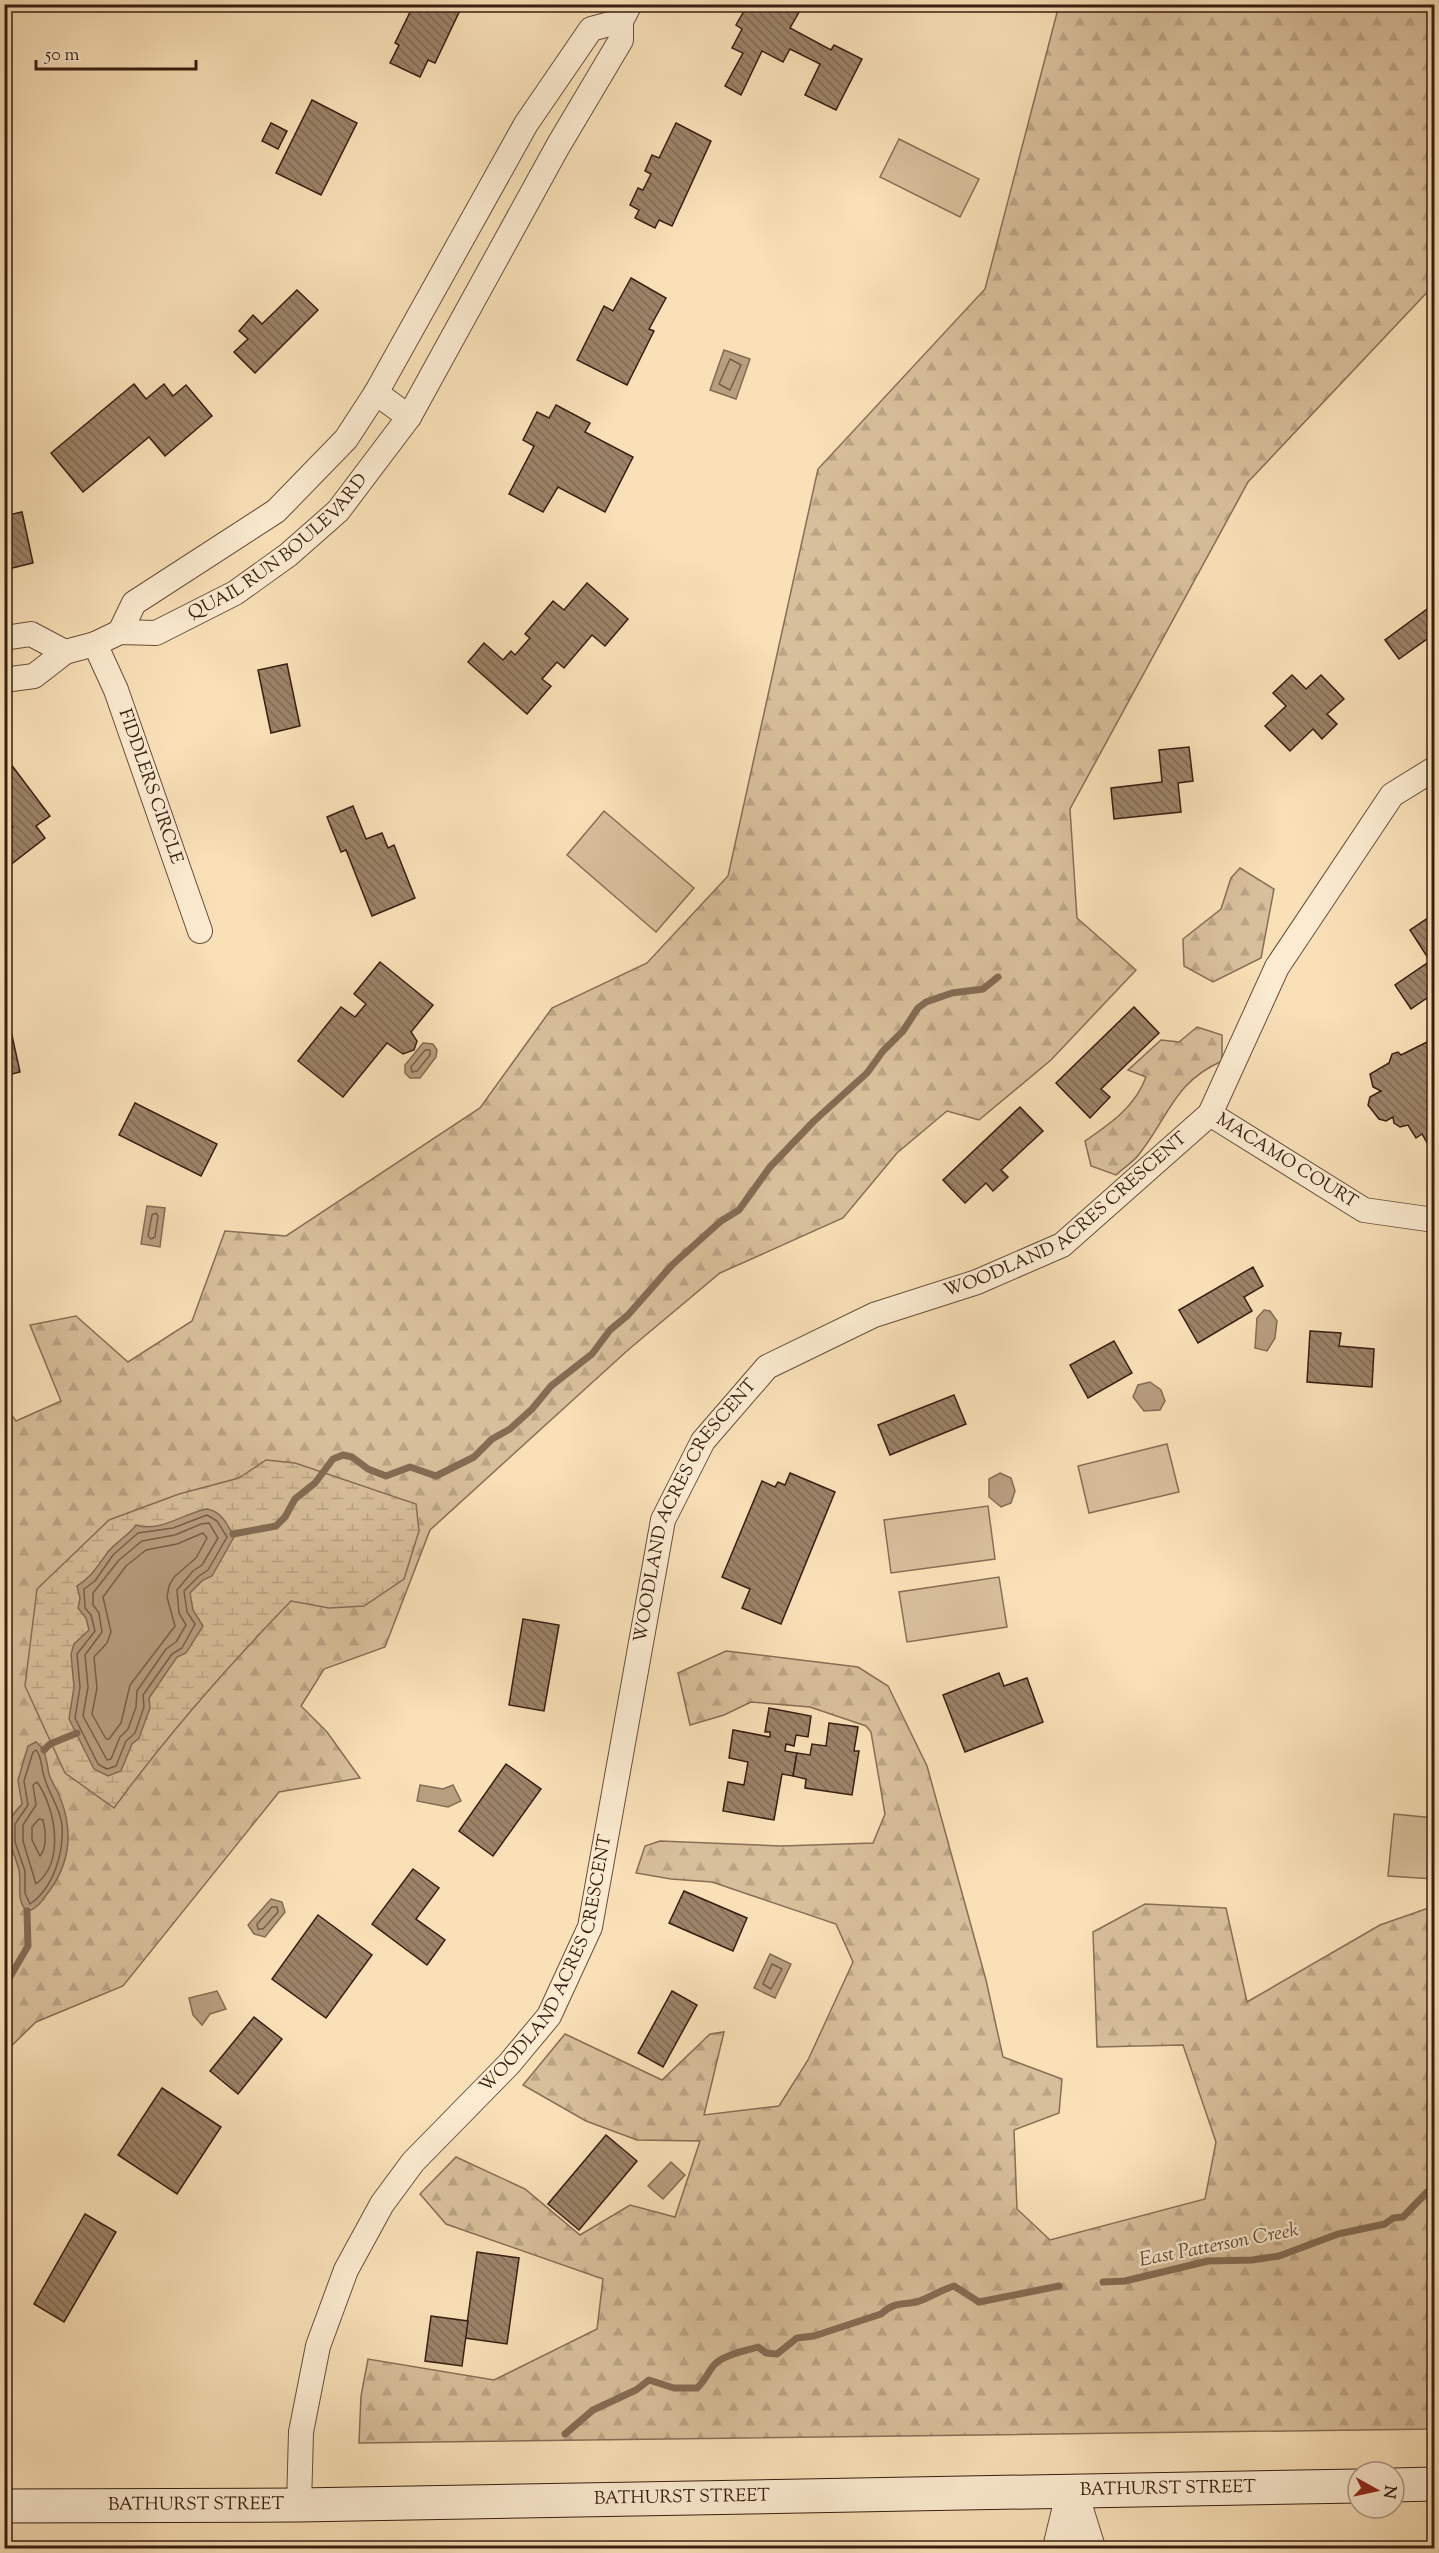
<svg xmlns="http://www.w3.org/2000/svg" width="1439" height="2553" viewBox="0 0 1439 2553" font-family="'Sorts Mill Goudy',serif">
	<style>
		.grass { fill: #d8bf9b; stroke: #886e56; stroke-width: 1.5 }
		.forest { fill: url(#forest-firs); stroke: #886e56; stroke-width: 1.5 }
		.wetland { fill: url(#wetland-marsh); stroke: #886e56; stroke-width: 1.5 }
		.water { fill: #b79e7f; stroke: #846b53; stroke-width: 1.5 }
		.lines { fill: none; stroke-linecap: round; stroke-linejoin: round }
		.shore { stroke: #785e48; stroke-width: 1.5 }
		.stream { stroke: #846b53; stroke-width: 7 }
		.building { fill: url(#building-back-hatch); stroke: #381e12; stroke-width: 1.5 }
		.minor-casing { stroke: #684e3b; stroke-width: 26 }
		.tertiary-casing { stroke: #684e3b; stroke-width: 32 }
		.secondary-casing { stroke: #381e12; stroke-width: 35 }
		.minor { stroke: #fbebd0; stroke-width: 24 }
		.tertiary { stroke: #fbebd0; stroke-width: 30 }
		.secondary { stroke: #fbebd0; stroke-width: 33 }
		.labels { text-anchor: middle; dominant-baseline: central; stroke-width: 4.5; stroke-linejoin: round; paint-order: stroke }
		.street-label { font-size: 18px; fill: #381e12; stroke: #fbebd0 }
		.water-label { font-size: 20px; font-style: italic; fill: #644b38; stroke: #fbebd0 }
	</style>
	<defs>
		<pattern id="forest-firs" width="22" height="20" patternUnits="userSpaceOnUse" patternTransform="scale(1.5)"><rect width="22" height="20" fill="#d8bf9b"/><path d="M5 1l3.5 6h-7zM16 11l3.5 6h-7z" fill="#baa484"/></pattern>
		<pattern id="wetland-marsh" width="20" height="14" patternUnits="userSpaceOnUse" patternTransform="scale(1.5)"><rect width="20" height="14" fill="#d8bf9b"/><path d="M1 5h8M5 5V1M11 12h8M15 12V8" fill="none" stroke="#baa484"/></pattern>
		<pattern id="building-back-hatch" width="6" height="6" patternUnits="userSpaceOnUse" patternTransform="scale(1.5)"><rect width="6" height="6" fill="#9c8368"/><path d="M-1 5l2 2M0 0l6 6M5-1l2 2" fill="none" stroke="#806b54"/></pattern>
	</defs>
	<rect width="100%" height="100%" fill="#f9e0b7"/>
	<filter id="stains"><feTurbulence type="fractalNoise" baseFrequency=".00333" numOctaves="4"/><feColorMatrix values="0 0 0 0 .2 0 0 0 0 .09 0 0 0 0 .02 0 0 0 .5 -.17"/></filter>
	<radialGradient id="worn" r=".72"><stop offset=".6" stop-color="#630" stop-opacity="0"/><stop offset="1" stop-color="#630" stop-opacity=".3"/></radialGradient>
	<!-- grass -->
	<g class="grass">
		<polygon points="899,139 979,179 960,217 880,177"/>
		<polygon points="604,811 694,888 656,932 567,855"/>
		<polygon points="1167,1444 1179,1492 1089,1513 1078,1466"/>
		<polygon points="988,1506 995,1559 891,1573 884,1520"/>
		<polygon points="999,1577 1007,1627 907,1642 899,1592"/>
		<polygon points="1394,1814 1434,1818 1434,1879 1388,1876"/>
	</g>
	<!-- forest -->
	<g class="forest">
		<polygon points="1059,5 1434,5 1434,285 1248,482 1070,809 1077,918 1136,970 1051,1060 979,1120 947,1111 897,1153 843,1218 720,1273 628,1350 430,1530 385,1647 324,1669 301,1706 327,1732 360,1778 279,1792 123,1986 36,2022 5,2052 4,1405 16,1421 61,1401 30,1325 76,1316 128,1362 192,1321 225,1231 286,1236 480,1108 552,1008 647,963 728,876 818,469 985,289"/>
		<polygon points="1240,868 1274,889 1261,958 1213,982 1184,966 1183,939 1221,909 1231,878"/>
		<path d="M1197 1027 1222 1035V1061C1173 1083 1170 1115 1140 1153 1134 1162 1123 1168 1116 1175L1091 1166 1085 1141C1111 1123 1135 1107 1146 1077L1128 1070 1161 1040 1179 1042Z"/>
		<polygon points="726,1651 858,1667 888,1686 927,1766 986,1980 1003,2057 1062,2079 1059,2113 1014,2130 1017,2209 1050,2240 1205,2199 1216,2142 1183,2045 1097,2047 1093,1932 1145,1904 1226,1908 1247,2002 1380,1925 1434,1906 1434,2429 359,2443 361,2396 368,2359 494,2380 597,2329 603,2279 446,2224 420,2194 456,2157 525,2189 580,2235 630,2205 675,2217 700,2141 637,2140 586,2121 523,2085 565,2034 662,2080 710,2034 724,2032 704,2115 779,2106 808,2060 853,1962 836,1924 712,1882 671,1879 636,1873 645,1846 660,1841 782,1846 873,1843 885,1814 871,1732 866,1726 810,1707 751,1702 724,1715 690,1725 678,1673"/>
	</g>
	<!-- wetland -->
	<path class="wetland" d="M266 1460 295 1463 416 1504 419 1531 404 1579 364 1606 329 1608 291 1601C227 1667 168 1734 114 1808L65 1773 25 1686 37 1589 109 1520 179 1494 239 1478Z"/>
	<!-- water -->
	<g class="water">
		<polygon points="724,350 750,359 736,399 710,390"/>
		<polygon points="423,1043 433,1044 437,1050 436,1057 420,1078 410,1078 405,1073 405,1065"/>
		<polygon points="147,1206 165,1208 160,1247 141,1244"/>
		<polygon points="1264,1310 1270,1311 1277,1321 1275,1338 1267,1351 1255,1348 1257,1318"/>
		<polygon points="1150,1382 1161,1390 1165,1401 1160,1410 1144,1411 1133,1397 1138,1385"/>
		<polygon points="1000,1473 1011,1478 1015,1491 1011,1503 1001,1507 989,1497 989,1479"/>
		<path d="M207 1509C221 1511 228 1525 234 1537L212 1576 203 1580 190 1593 193 1610 203 1626 186 1653 177 1657 149 1698 150 1708 139 1738 132 1744 121 1771 108 1776 94 1769 69 1719 74 1687 71 1654 74 1644 89 1630 86 1618 78 1608 80 1598 77 1586C92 1577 98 1565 108 1552 116 1542 128 1536 136 1525 160 1533 184 1513 207 1509Z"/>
		<path d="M36 1742C47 1751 46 1761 49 1774 52 1783 58 1791 61 1800 73 1832 70 1862 50 1890 43 1899 38 1909 27 1911 15 1900 22 1884 19 1870 15 1854 6 1841 9 1823 11 1815 17 1810 22 1804L18 1780 28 1746Z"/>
		<polygon points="420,1785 443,1789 453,1785 461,1801 448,1807 417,1801"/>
		<polygon points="271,1899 282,1902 285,1912 265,1937 254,1934 248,1925"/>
		<polygon points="770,1954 791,1964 775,1998 754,1988"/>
		<polygon points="217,1991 226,2009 210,2014 202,2025 193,2015 189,1998"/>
		<polygon points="671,2162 685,2175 663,2199 648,2186"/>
	</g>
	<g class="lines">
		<!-- shore -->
		<g class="shore">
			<polygon points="730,359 741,365 730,390 719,384"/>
			<polygon points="425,1050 430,1050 430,1055 417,1071 412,1072 411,1067"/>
			<polygon points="156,1213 158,1216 155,1237 151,1239 148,1236 152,1215"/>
			<polygon points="207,1515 217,1521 227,1537 208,1570 199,1576 184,1591 187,1612 195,1624 182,1648 172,1654 143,1695 144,1707 135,1733 126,1741 116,1766 107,1769 98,1764 75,1718 80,1687 77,1654 95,1631 91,1615 85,1608 84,1589 95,1581 113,1555 138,1533 173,1528"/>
			<polygon points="209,1523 218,1538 202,1565 193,1571 177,1590 179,1613 186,1625 176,1642 166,1649 137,1691 136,1707 128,1729 120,1737 111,1759 107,1760 83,1716 88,1687 85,1655 102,1632 99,1613 93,1605 93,1593 119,1560 142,1541 175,1535 201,1524"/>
			<polygon points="203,1533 207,1538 196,1558 174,1577 169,1586 167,1597 175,1626 130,1685 121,1723 109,1739 106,1739 92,1714 97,1688 94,1657 107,1643 111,1632 103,1597 126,1566 146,1550 177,1544"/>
			<path d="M36 1750C42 1756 41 1768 44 1776 48 1793 60 1807 62 1825 64 1851 54 1888 30 1904L25 1893V1871L15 1842V1824L28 1805 24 1781 33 1752Z"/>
			<path d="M37 1782C56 1809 65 1862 36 1884L23 1841V1825L36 1805 33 1785Z"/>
			<path d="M39 1819 43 1820C46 1831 47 1848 40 1856L32 1840V1827Z"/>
			<polygon points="272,1907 277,1907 278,1912 263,1929 258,1929 257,1924"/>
			<polygon points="772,1964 782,1969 771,1989 763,1984"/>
		</g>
		<!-- stream -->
		<g class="stream">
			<polyline points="233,1534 276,1526 285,1517 295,1499 315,1483 333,1459 343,1455 352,1457 368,1469 386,1476 410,1467 436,1476 474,1457 492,1439 510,1429 532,1409 551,1386 592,1354 610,1330 628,1315 672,1265 721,1221 739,1210 770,1167 814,1121 867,1073 883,1051 903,1031 918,1008 926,1002 952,993 983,989 998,977"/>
			<polyline points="44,1750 50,1744 77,1733"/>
			<polyline points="4,1987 28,1946 27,1911"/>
			<polyline points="1103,2282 1125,2281 1208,2261 1252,2260 1279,2256 1338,2234 1385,2224 1393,2218 1403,2217 1427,2192 1434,2189"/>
			<path d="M565 2434 593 2410 636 2390 649 2380 674 2388H697C705 2381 708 2372 714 2365 723 2355 745 2351 758 2347L766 2353 777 2354 797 2338 814 2336 881 2314C897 2299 906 2307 922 2300 933 2296 941 2290 954 2286L979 2302 1059 2286"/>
		</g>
	</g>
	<!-- building -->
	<g class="building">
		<polygon points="414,4 463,4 435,63 428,60 420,77 390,63 399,45 395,43"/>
		<polygon points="748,4 797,4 802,7 790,28 831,50 834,45 862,59 836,110 805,95 820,64 790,49 783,62 762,51 741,95 725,86 743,53 732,48 742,29 736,25"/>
		<polygon points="312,100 357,123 321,195 276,173"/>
		<polygon points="271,123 287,131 278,149 262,141"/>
		<polygon points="676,123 711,141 672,226 659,220 655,228 635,218 639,210 630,205 638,188 643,190 651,174 645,171 652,155 659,158"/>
		<polygon points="631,278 666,298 649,329 654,331 627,385 577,360 604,306 613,311"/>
		<polygon points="297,290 318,310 255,373 234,352 248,339 239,331 253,315 262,324"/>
		<polygon points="134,384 146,399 164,384 173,396 186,385 212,416 165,456 149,437 83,492 51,453"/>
		<polygon points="556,405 590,423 585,432 633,457 605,512 558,487 543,512 509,494 534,446 523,440 537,412 549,418"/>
		<polygon points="22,512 33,563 4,570 4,516"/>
		<polygon points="587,583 628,619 605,646 592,635 564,668 557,662 542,679 551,686 527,714 468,662 484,643 503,660 511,651 515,655 530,638 525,634 553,601 564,610"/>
		<polygon points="1434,604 1434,634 1399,659 1385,640"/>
		<polygon points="287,664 300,726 271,733 258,670"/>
		<polygon points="1292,675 1306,689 1321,675 1344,699 1327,714 1337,724 1322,739 1313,729 1290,751 1265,726 1286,706 1273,693"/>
		<polygon points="1189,747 1193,781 1178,783 1181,812 1114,819 1111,788 1162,782 1159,750"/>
		<polygon points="4,755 50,816 36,826 45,838 5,869 4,833 13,827 4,816"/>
		<polygon points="353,806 366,839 382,833 388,848 394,845 415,898 372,916 346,850 341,852 327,817"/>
		<polygon points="1434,914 1434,993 1411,1009 1395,985 1430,961 1410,930"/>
		<polygon points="380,962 433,1005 411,1032 417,1041 414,1050 403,1054 387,1043 343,1097 298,1061 341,1007 355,1017 366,1004 354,994"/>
		<polygon points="4,999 20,1072 4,1076"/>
		<polygon points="1134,1007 1159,1033 1101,1089 1110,1097 1090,1118 1056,1083"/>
		<polygon points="1429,1041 1434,1051 1434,1069 1428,1073 1434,1083 1434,1155 1422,1134 1416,1138 1408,1125 1400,1127 1394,1123 1393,1117 1386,1121 1379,1119 1368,1105 1370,1097 1381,1091 1373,1087 1370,1074 1389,1063 1392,1054 1398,1052 1401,1055"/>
		<polygon points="135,1103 217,1144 201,1176 119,1135"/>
		<polygon points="1020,1107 1043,1131 1001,1170 1008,1177 993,1191 986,1183 965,1203 943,1180"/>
		<polygon points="1253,1267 1263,1286 1244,1297 1252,1311 1198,1343 1179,1310"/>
		<polygon points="1310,1331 1341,1333 1339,1346 1374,1349 1372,1387 1307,1382"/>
		<polygon points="1114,1341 1132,1373 1088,1398 1070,1365"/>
		<polygon points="954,1395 966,1424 890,1455 878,1425"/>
		<polygon points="790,1473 835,1492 781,1624 742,1608 750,1589 722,1577 762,1481 775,1487 778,1482 785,1485"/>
		<polygon points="523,1619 559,1625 544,1711 509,1705"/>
		<polygon points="999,1673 1004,1686 1027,1678 1043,1722 965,1752 943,1695"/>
		<polygon points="769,1708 811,1716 808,1737 796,1735 794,1746 786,1744 785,1751 797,1753 793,1776 782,1774 774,1820 723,1811 728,1782 744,1785 748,1762 729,1758 733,1730 770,1737 770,1732 765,1732"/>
		<polygon points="829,1723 858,1727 854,1751 859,1751 852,1795 805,1788 806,1779 793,1776 797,1753 810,1755 812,1744 826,1746"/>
		<polygon points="506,1764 541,1789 493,1856 459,1831"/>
		<polygon points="413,1869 439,1888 416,1919 445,1940 427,1965 372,1924"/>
		<polygon points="684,1891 747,1918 733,1951 669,1923"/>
		<polygon points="318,1915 372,1955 326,2018 272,1979"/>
		<polygon points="672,1991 697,2005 663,2067 638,2053"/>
		<polygon points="254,2017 282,2039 238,2094 210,2071"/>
		<polygon points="162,2088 221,2127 177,2194 118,2155"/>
		<polygon points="606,2135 637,2161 579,2230 548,2204"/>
		<polygon points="85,2214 116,2232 64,2322 34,2304"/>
		<polygon points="477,2252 519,2258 507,2344 465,2338"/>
		<polygon points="431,2316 468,2321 462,2366 425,2361"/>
	</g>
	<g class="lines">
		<!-- minor casing -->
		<g class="minor-casing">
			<g id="minor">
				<polyline points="376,393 409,417"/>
				<polyline points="120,632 134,603 276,511 346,439 376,393 526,124 591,29 621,21"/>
				<polyline points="4,638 31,634 65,652"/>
				<path id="s1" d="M95 644 116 690 200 931"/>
				<path id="s2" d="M4 680 34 676 65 652 95 644 120 632 156 633 235 593 288 555 338 511 409 417 558 146 621 40V21L630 4"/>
				<path id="s3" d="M1210 1114 1364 1210 1434 1220"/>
				<path id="s4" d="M299 2505 301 2432 318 2346 346 2270 382 2204 413 2162 509 2064 549 2016 590 1927 663 1520 703 1441 767 1367 874 1315 977 1282 1062 1245 1210 1114 1277 967 1392 795 1434 769"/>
			</g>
		</g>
		<!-- tertiary casing -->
		<g class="tertiary-casing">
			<g id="tertiary">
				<polyline points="1072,2490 1090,2548"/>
				<polyline points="1058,2548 1072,2490"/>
			</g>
		</g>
		<!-- secondary casing -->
		<g class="secondary-casing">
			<g id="secondary">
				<polyline points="1394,2485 1434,2484"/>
				<path id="s5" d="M4 2506 299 2505 1358 2486"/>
			</g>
		</g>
		<!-- minor -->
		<use href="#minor" class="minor"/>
		<!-- tertiary -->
		<use href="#tertiary" class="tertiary"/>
		<!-- secondary -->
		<use href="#secondary" class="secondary"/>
	</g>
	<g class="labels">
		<!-- street labels -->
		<g class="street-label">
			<text stroke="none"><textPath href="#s2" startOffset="315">QUAIL RUN BOULEVARD</textPath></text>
			<text stroke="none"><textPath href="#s1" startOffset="153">FIDDLERS CIRCLE</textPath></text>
			<text stroke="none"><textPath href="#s3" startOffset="90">MACAMO COURT</textPath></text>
			<text stroke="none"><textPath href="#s4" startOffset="1605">WOODLAND ACRES CRESCENT</textPath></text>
			<text stroke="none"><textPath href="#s4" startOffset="1101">WOODLAND ACRES CRESCENT</textPath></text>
			<text stroke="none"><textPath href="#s4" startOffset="615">WOODLAND ACRES CRESCENT</textPath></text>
			<text stroke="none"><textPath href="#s5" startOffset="1164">BATHURST STREET</textPath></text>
			<text stroke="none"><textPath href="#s5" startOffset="678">BATHURST STREET</textPath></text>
			<text stroke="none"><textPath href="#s5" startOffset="192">BATHURST STREET</textPath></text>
		</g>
		<!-- water labels -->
		<g class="water-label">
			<text transform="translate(1219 2246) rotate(-11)">East Patterson Creek</text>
		</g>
	</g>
	<!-- margin -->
	<rect width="1439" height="2553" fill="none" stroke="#f9e0b7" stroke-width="24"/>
	<rect x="6" y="6" width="1427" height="2541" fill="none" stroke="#381e12" stroke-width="3"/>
	<rect x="12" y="12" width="1415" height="2529" fill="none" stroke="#381e12" stroke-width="1.5"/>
	<!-- north arrow -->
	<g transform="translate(1376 2490) rotate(98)"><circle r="28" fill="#fbebd0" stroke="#ad9984" stroke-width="1.5"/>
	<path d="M0-4.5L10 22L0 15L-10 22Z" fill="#8f2418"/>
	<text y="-9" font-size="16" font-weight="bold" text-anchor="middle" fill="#381e12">N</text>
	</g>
	<!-- scale -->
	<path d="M36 60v9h160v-9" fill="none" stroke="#381e12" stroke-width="3"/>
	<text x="45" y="60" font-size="18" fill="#381e12" stroke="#fbebd0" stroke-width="4.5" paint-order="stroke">50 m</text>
	<rect width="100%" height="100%" filter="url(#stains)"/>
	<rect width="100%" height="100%" fill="url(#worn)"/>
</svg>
